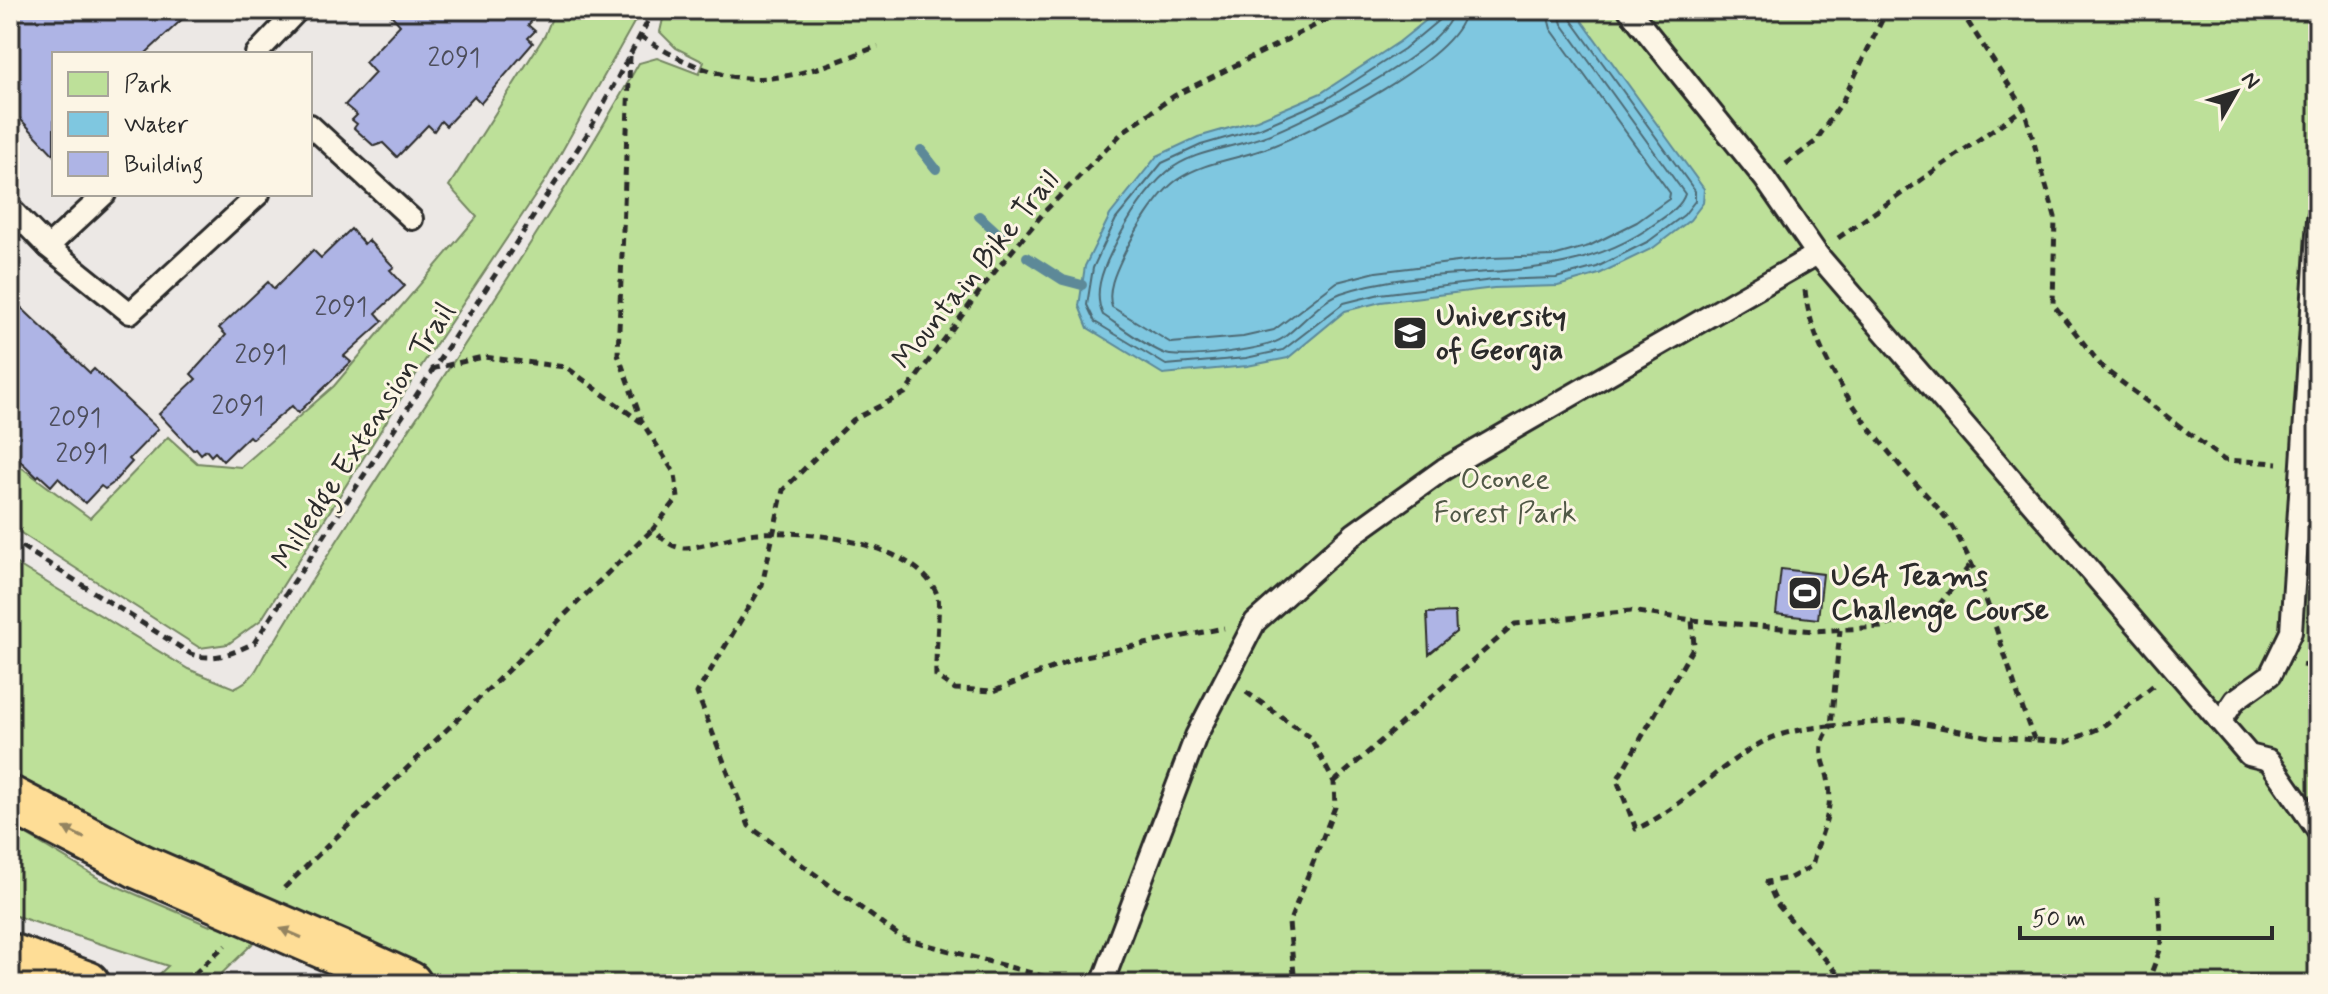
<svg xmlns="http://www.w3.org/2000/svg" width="2328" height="994" viewBox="0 0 2328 994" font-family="Mynerve,sans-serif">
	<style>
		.green { fill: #bde099; stroke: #748662; stroke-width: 2 }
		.water { fill: #7fc7e0; stroke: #5d8998; stroke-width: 2 }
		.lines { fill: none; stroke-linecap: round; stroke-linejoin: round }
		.shore { stroke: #4d6973; stroke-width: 2 }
		.stream { stroke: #5d8998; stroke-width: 10 }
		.building { fill: #aeb4e5; stroke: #2b2b2b; stroke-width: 2 }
		.service-casing { stroke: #2b2b2b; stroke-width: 26 }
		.motorway-casing { stroke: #2b2b2b; stroke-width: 50 }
		.path { stroke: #2b2b2b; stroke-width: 5; stroke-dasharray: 8 6; stroke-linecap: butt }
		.service { stroke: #fcf5e5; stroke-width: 20 }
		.motorway { stroke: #fedd96; stroke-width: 44 }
		.motorway-bridge-casing { stroke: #2b2b2b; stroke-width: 50; stroke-linecap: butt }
		.motorway-bridge { stroke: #fedd96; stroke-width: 44 }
		.oneway { fill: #948460 }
		.labels { text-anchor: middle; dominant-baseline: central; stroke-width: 6; stroke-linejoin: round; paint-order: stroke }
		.number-label { font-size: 26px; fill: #4c4d5a }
		.street-label { font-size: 30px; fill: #2b2b2b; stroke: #fcf5e5 }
		.poi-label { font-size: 30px; font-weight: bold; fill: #2b2b2b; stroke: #fcf5e5; text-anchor: start }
		.park-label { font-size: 30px; fill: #505846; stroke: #fcf5e5 }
	</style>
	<rect width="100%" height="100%" fill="#ece8e5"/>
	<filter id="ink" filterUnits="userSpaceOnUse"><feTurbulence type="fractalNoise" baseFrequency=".0125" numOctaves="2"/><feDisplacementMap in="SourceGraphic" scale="16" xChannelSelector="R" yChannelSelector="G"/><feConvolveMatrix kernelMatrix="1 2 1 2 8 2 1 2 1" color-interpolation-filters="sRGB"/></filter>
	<g filter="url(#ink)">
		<!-- green -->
		<g class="green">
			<polygon points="555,10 641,10 547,178 424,362 261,620 228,644 200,648 10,526 10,459 90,518 168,437 197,463 241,467 334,386 477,217 449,186 545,35"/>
			<path d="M665 10H2318V984H453L289 908 211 984H149L168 966 10 914V825L100 879 210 926 243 890 62 807 10 778V560L188 669 234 688C263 675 256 659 276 639 393 444 528 261 639 63L657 58 699 74 704 62 676 48 660 32Z"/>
		</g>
		<!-- water -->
		<polygon class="water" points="1439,10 1574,10 1704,189 1703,203 1690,220 1653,248 1599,274 1558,286 1494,288 1381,302 1345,311 1288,358 1247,366 1163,374 1088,328 1079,306 1085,266 1110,215 1157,156 1198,137 1257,120 1321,93 1399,42"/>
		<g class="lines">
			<!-- shore -->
			<g class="shore">
				<polyline points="1443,10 1440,19 1404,49 1325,100 1260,128 1201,145 1162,163 1116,219 1093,268 1087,305 1095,322 1166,365 1246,358 1283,350 1344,303 1380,294 1493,280 1556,278 1597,267 1649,241 1684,215 1695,201 1695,191 1570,18 1568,10"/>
				<path d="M1453 10C1451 48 1301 123 1265 136 1235 148 1192 150 1167 172 1144 192 1125 224 1112 251 1102 271 1093 294 1103 315 1117 324 1155 353 1170 355 1191 358 1267 350 1283 338 1301 325 1320 301 1341 293 1446 257 1560 294 1656 223 1667 215 1681 207 1685 194L1562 24 1558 10"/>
				<path d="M1465 10C1463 57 1312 131 1270 147 1240 159 1204 161 1177 180 1157 194 1134 233 1124 254 1117 269 1106 290 1112 307L1171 343 1243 337 1274 330 1337 282 1376 272 1490 258 1553 256 1589 246 1637 222 1669 199 1670 193 1551 29 1546 10"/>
			</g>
			<!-- stream -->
			<g class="stream">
				<polyline points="921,150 936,169"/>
				<polyline points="979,216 1003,238"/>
				<polyline points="1027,257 1063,280 1082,285"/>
			</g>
		</g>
		<!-- building -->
		<g class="building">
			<polygon points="10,10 192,10 145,54 54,54 54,155 10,108"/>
			<polygon points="387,10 542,10 528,25 535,31 528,38 533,43 481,103 474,96 446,126 441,121 434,131 428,125 397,157 383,143 374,146 354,128 357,124 352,120 357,115 345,105 375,73 365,62 400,25"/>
			<polygon points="351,229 364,244 368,240 394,267 390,270 405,286 376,313 383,321 344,356 351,362 298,413 292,406 252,439 249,436 223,461 215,452 211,456 206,450 201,454 196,448 193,450 159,414 196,379 191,374 226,335 219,328 268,282 274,289 313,250 321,258"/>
			<polygon points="10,297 90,373 94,369 158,429 129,459 132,462 112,484 105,489 101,486 85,503 58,478 51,486 39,475 37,477 10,451"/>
			<polygon points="1781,569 1823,574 1818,619 1776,614"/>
			<polygon points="1455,612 1456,632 1429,654 1427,613"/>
		</g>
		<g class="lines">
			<!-- service casing -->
			<g class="service-casing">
				<g id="service">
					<polyline points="1629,10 1765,179 1817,254 2249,755 2269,760 2318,831"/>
					<polyline points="256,54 298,10"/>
					<polyline points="310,125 412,219"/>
					<polyline points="10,208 48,247 130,313 259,194"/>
					<polyline points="48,247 105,194"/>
					<polyline points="2218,719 2225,715 2235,700 2270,675 2291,632 2318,219"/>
					<polyline points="1102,984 1196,736 1255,622 1355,533 1444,469 1817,254"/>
				</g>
			</g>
			<!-- motorway casing -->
			<g class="motorway-casing">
				<g id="motorway">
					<polyline points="10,799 139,866"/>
					<polyline points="10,956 87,984"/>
					<polyline points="363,963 409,984"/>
				</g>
			</g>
			<!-- path -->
			<g class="path">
				<polyline points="1960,10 2024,108 2055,217 2053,304 2103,368 2224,460 2278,463"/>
				<path d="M640 36C735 96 778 86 878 46"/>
				<path d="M630 56 618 354 642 422 675 474 678 498 653 529C662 538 670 547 683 548 696 549 732 536 749 534 798 528 920 541 938 597 940 604 935 660 936 676L955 689 994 691 1080 657 1224 628"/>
				<polyline points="1786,164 1815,142 1842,102 1887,10"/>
				<polyline points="1838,238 2024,108"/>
				<path d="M1805 290C1812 358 1864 423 1907 474 1924 493 1945 513 1957 535 1993 600 2007 674 2035 741"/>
				<polyline points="431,369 483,357 566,367 641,422"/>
				<path d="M10 539 191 654C214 662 233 653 254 643L588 133 654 10"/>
				<polyline points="1692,620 1814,631 1881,627 1936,609 1970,565"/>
				<polyline points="2302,665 2318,667"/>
				<polyline points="1246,692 1310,737 1334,782 1335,807 1289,923 1295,984"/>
				<path d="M1334 782 1515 624 1631 611 1692 620 1694 646 1617 780 1636 829C1682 809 1715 768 1759 744 1780 732 1806 728 1831 726L1840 630"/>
				<polyline points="284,888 653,529"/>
				<polyline points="184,984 225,945"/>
				<polyline points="1072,984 902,938 749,826 697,693 762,585 783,490 853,420 905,393 988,280 1046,210 1124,131 1174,96 1346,10"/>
				<polyline points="1830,984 1840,976"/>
				<path d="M1847 984 1777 904 1767 882 1790 878 1812 866C1818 838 1833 815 1829 785 1826 759 1813 752 1831 726L1905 720 1990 737 2067 742 2102 727 2154 685"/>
				<polyline points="2147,984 2162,945 2158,893"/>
			</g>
			<!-- service -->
			<use href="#service" class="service"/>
			<!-- motorway -->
			<use href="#motorway" class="motorway"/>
			<!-- motorway-bridge casing -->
			<g class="motorway-bridge-casing">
				<polyline id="motorway-bridge" points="139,866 363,963"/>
			</g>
			<!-- motorway-bridge -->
			<use href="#motorway-bridge" class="motorway-bridge"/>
		</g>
		<!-- one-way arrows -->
		<defs><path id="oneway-solid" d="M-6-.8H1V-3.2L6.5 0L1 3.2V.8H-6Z" transform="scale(2)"/></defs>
		<g class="oneway">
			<use href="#oneway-solid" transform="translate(74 833) rotate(-153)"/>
			<use href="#oneway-solid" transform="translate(291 933) rotate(-157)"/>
		</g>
	</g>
	<!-- icons -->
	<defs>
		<g id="university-square" transform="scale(1.8)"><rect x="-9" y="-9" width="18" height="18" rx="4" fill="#2b2b2b" stroke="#fcf5e5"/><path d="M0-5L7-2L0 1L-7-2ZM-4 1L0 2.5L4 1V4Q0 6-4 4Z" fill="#fff"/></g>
		<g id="stadium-square" transform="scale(1.8)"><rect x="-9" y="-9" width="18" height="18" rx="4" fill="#2b2b2b" stroke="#fcf5e5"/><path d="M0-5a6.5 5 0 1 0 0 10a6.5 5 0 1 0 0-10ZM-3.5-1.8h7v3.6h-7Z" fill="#fff"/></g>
	</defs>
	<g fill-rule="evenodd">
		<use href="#university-square" x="1410" y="333"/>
		<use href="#stadium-square" x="1805" y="593"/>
	</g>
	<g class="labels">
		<!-- number labels -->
		<g class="number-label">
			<text x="454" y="59">2091</text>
			<text x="341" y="308">2091</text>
			<text x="261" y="356">2091</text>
			<text x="238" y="407">2091</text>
			<text x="75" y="419">2091</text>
			<text x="82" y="455">2091</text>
		</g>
		<!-- street labels -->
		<g class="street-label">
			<text transform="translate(976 270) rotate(-51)">Mountain Bike Trail</text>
			<text transform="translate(364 436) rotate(-57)">Milledge Extension Trail</text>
		</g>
		<!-- poi labels -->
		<g class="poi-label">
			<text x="1436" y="316">University<tspan x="1436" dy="34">of Georgia</tspan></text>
			<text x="1831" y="576">UGA Teams<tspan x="1831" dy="34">Challenge Course</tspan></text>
		</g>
		<!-- park labels -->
		<g class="park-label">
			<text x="1505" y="479">Oconee<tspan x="1505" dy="34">Forest Park</tspan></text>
		</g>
	</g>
	<!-- margin -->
	<rect width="2328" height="994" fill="none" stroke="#fcf5e5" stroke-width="40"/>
	<rect x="20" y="20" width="2288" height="954" fill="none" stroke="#2b2b2b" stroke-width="3" filter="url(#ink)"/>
	<!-- legend -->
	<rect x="52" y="52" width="260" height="144" fill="#fcf5e5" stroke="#a8a49b" stroke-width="2"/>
	<rect x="68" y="72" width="40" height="24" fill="#bde099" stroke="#a8a49b" stroke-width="2"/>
	<text x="124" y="92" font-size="24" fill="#2b2b2b">Park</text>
	<rect x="68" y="112" width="40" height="24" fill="#7fc7e0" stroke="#a8a49b" stroke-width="2"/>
	<text x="124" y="132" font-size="24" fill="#2b2b2b">Water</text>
	<rect x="68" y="152" width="40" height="24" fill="#aeb4e5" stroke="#a8a49b" stroke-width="2"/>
	<text x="124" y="172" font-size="24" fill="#2b2b2b">Building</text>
	<!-- north arrow -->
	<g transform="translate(2236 92) rotate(51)" stroke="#fcf5e5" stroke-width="6" paint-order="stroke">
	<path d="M0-6L14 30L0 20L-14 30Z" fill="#2b2b2b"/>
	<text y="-12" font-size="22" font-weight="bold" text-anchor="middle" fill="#2b2b2b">N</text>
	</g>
	<!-- scale -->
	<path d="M2020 926v12h252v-12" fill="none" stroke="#2b2b2b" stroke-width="4"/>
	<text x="2032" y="926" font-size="24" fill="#2b2b2b" stroke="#fcf5e5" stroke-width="6" paint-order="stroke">50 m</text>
</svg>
